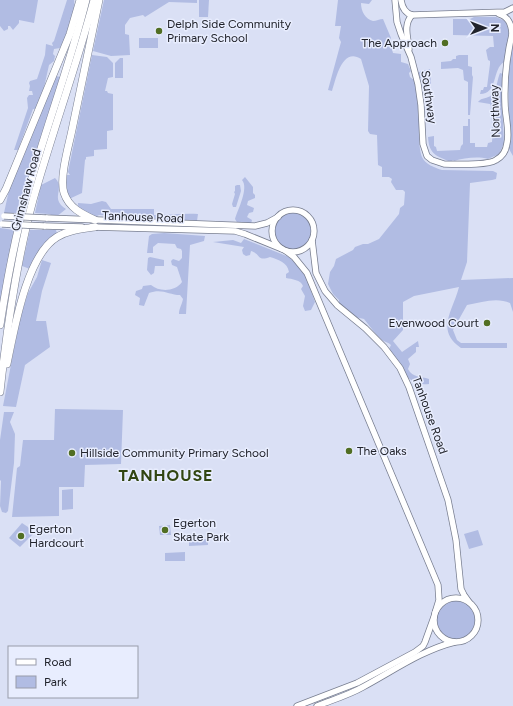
<svg xmlns="http://www.w3.org/2000/svg" width="513" height="706" viewBox="0 0 513 706" font-family="Figtree,sans-serif">
	<style>
		.green { fill: #b1bce3 }
		.lines { fill: none; stroke-linecap: round; stroke-linejoin: round }
		.minor-casing { stroke: #787e90; stroke-width: 7 }
		.major-casing { stroke: #787e90; stroke-width: 8 }
		.minor { stroke: #fff; stroke-width: 5.5 }
		.major { stroke: #fff; stroke-width: 7 }
		.minor-bridge-casing { stroke: #787e90; stroke-width: 7; stroke-linecap: butt }
		.minor-bridge { stroke: #fff; stroke-width: 5.5 }
		.poi-dot { fill: #516e23; stroke: #e8edfe; stroke-width: 1.5 }
		.labels { text-anchor: middle; dominant-baseline: central; stroke-width: 3; stroke-linejoin: round; paint-order: stroke }
		.poi-label { font-size: 12px; fill: #21232b; stroke: #e8edfe; text-anchor: start }
		.street-label { font-size: 12px; fill: #21232b; stroke: #e8edfe }
		.district-label { font-size: 16px; font-weight: bold; letter-spacing: 1px; fill: #314511; stroke: #e8edfe }
	</style>
	<rect width="100%" height="100%" fill="#dae0f5"/>
	<!-- green -->
	<g class="green">
		<polygon points="0,0 38,0 34,23 19,20 19,23 13,30 10,26 8,26 8,29 4,31 0,26"/>
		<polygon points="67,0 74,0 75,11 65,43 62,44 60,48 54,49 53,54 55,56 54,61 49,65 43,92 56,76 60,77 23,197 19,200 18,213 4,213 9,190 36,109 33,109 18,150 14,150 28,108 27,98 29,95 33,95 32,91 29,91 30,86 29,83 30,81 37,79 45,55 46,44 53,46 52,43 54,41"/>
		<polygon points="104,0 197,0 197,3 169,2 145,17 143,15 130,18 125,25 125,34 129,35 130,55 111,56 93,51"/>
		<polygon points="199,0 209,0 208,17 199,17"/>
		<path d="M338 0H372L369 4 361 3C361 11 365 19 373 21 376 21 380 19 383 19L391 38 390 42 393 53 401 54V62L408 64 411 71 409 73 410 77 414 80C417 94 419 108 419 123 420 133 418 147 422 157 425 164 435 168 442 170L493 171 497 173 496 179 492 180 470 183 467 262 461 280 513 278V312L510 303C497 297 482 302 467 305L453 330 457 340 461 343H507V348H461C435 330 453 311 459 287L414 296 403 302V330L393 341 402 352 418 341 419 347H416V352L408 359 410 364 408 369C413 378 420 376 429 379V384C406 387 399 365 389 349L391 345C388 342 385 342 382 340 375 334 370 326 364 319L355 317 339 304V300L333 294 328 284 330 272 334 266 336 259 353 250 355 247 363 244H368L379 239 399 214 400 208 404 205 405 192 403 190H396L391 182 392 179 389 177H382V167L378 165 377 135 370 134 368 131 369 86 361 59C342 47 336 79 332 91L328 90 341 42 339 38 341 26H335Z"/>
		<path d="M474 17H496L505 21 507 25 509 34 504 62C492 69 498 94 480 94L481 90H483L484 87H487L490 64V61L488 60 486 50 490 47H494L493 36 453 35V19H470Z"/>
		<polygon points="513,37 513,156 509,149 510,142 508,77"/>
		<rect x="139" y="38" width="19" height="10"/>
		<path d="M92 55 107 57 113 63V77L108 78 105 91H107L108 93 113 94V130L107 131V149L94 150V156L86 157V159L85 160 82 193 69 199C66 191 65 184 67 175H70L68 172Z"/>
		<polygon points="459,55 468,55 468,66 472,67 472,75 473,77 470,115 468,115 468,82 464,80 463,70 458,68 441,69 441,62 451,61 453,59 456,59 456,56"/>
		<polygon points="120,58 123,58 123,78 115,78 115,63"/>
		<polygon points="430,69 431,84 426,83 423,78 420,78 418,73 421,71"/>
		<path d="M500 73 503 74 502 103 504 143 499 154 488 159C478 156 464 158 454 161L453 160 451 162C437 156 429 155 428 137L434 136V146L436 147 437 151 460 150 461 146 463 144V126H468V119H470V143H475V147H487L488 143 492 142C493 133 492 122 491 113 490 109 492 107 490 104L478 102C482 97 487 99 492 95 497 89 497 80 500 73Z"/>
		<path d="M245 177 253 187V193L255 195V198L248 201 247 205 254 208 253 212 249 213 247 217 252 220 251 224H238L235 219C238 209 249 188 242 180Z"/>
		<path d="M55 178C66 189 49 198 66 209L56 217 49 214 35 213 41 185Z"/>
		<polygon points="237,185 240,185 241,191 236,207 233,207 232,204 235,194 234,192 235,191 235,186"/>
		<path d="M102 201 106 202 111 209H154V215C169 215 184 213 198 214L197 221 99 215 95 217C88 214 77 211 78 203L91 204Z"/>
		<circle cx="293" cy="231" r="19"/>
		<polygon points="0,228 14,230 1,300 0,300"/>
		<path d="M30 230H56L57 234C44 243 36 255 30 269L22 266Z"/>
		<path d="M164 233 205 236 204 241 190 245 186 314H179C179 308 182 305 183 299L180 295C169 295 162 288 149 293L144 306 139 305 140 298 135 295 136 291 142 289 143 286 151 285C159 292 175 292 182 282L177 267 172 265 171 261 173 259 179 261 182 258V251L181 249 177 248 175 244 158 243 153 247V253H147L149 236 152 234Z"/>
		<path d="M244 239 289 257 304 272 315 302 311 310 305 311 303 306 305 296 301 289 303 286C301 280 292 279 286 278V274L289 272C287 262 279 260 270 257 257 262 261 254 251 251L250 255 246 256 243 254 242 250 244 247 213 242 233 240 241 243Z"/>
		<polygon points="150,257 164,260 164,266 155,266 154,273 151,275 147,270 148,258"/>
		<polygon points="42,260 51,263 42,291 36,321 46,321 50,347 25,365 16,407 3,406 20,318 28,293 37,277"/>
		<polygon points="55,409 123,410 121,464 85,465 84,487 59,487 59,516 12,517 17,468 20,466 23,440 54,440"/>
		<polygon points="4,412 14,412 10,422 15,434 14,463 8,511 6,513 2,512 0,506 1,481 0,480 0,440"/>
		<polygon points="73,489 73,509 62,510 62,490"/>
		<polygon points="22,523 28,527 33,534 20,547 9,538"/>
		<polygon points="170,525 171,535 160,535 159,526"/>
		<polygon points="478,530 483,545 469,549 464,534"/>
		<polygon points="189,539 208,539 208,545 189,546"/>
		<polygon points="185,552 185,561 165,561 165,553"/>
		<circle cx="456" cy="620" r="19"/>
	</g>
	<g class="lines">
		<!-- minor casing -->
		<g class="minor-casing">
			<g id="minor">
				<path d="M395 0 397 22 401 34 411 57 418 84 421 105 423 144 427 156 432 160 444 164C456 164 486 166 496 160 502 157 506 151 507 143 510 131 505 116 505 103 504 78 507 54 513 30"/>
				<path d="M401 0C402 7 405 13 412 15L505 12 513 8"/>
				<path d="M499 14C508 17 511 23 512 33"/>
				<path d="M409 49C408 37 403 25 412 15"/>
				<circle cx="293" cy="231" r="21"/>
				<polyline points="46,218 255,226 267,223 278,217"/>
				<polyline points="44,226 82,227"/>
				<polyline points="92,227 235,231 245,234 282,249"/>
				<polyline points="312,240 316,273 325,291 337,305 365,328 384,347 400,368 409,387 448,500 456,540 461,589 464,595 469,602"/>
				<polyline points="286,251 294,257 307,273 438,585 439,600 435,613"/>
				<circle cx="456" cy="620" r="22"/>
				<polyline points="297,706 357,683 415,652 423,646 425,642 434,617"/>
				<path d="M317 706C332 700 349 695 363 687 393 671 422 650 455 642"/>
			</g>
		</g>
		<!-- major casing -->
		<g class="major-casing">
			<g id="major">
				<polyline points="0,200 6,189 70,34 80,0"/>
				<path d="M95 220C82 214 69 208 64 193 59 178 69 145 72 130 81 86 90 43 99 0"/>
				<path d="M0 325C7 280 15 235 28 192 46 127 70 65 86 0"/>
				<path d="M7 364C14 331 26 256 57 237 68 230 82 229 95 227"/>
				<path d="M0 392C7 327 16 263 33 200 52 133 76 67 94 0"/>
			</g>
		</g>
		<!-- minor -->
		<use href="#minor" class="minor"/>
		<!-- major -->
		<use href="#major" class="major"/>
		<!-- minor-bridge casing -->
		<g class="minor-bridge-casing">
			<g id="minor-bridge">
				<polyline points="4,216 46,218"/>
				<polyline points="2,224 44,226"/>
			</g>
		</g>
		<!-- minor-bridge -->
		<use href="#minor-bridge" class="minor-bridge"/>
	</g>
	<!-- markers -->
	<g class="poi-dot">
		<circle cx="159" cy="31" r="4"/>
		<circle cx="445" cy="43" r="4"/>
		<circle cx="487" cy="323" r="4"/>
		<circle cx="349" cy="451" r="4"/>
		<circle cx="72" cy="453" r="4"/>
		<circle cx="165" cy="530" r="4"/>
		<circle cx="21" cy="536" r="4"/>
	</g>
	<g class="labels">
		<!-- poi labels -->
		<g class="poi-label">
			<text x="167" y="24">Delph Side Community<tspan x="167" dy="14">Primary School</tspan></text>
			<text x="437" y="43" text-anchor="end">The Approach</text>
			<text x="479" y="323" text-anchor="end">Evenwood Court</text>
			<text x="357" y="451">The Oaks</text>
			<text x="80" y="453">Hillside Community Primary School</text>
			<text x="173" y="523">Egerton<tspan x="173" dy="14">Skate Park</tspan></text>
			<text x="29" y="529">Egerton<tspan x="29" dy="14">Hardcourt</tspan></text>
		</g>
		<!-- street labels -->
		<g class="street-label">
			<text transform="translate(429 97) rotate(82)">Southway</text>
			<text transform="translate(495 111) rotate(-92)">Northway</text>
			<text transform="translate(26 190) rotate(-75)">Grimshaw Road</text>
			<text transform="translate(143 217) rotate(2)">Tanhouse Road</text>
			<text transform="translate(430 415) rotate(70)">Tanhouse Road</text>
		</g>
		<!-- district labels -->
		<g class="district-label">
			<text x="166" y="475">TANHOUSE</text>
		</g>
	</g>
	<!-- legend -->
	<rect x="8" y="646" width="130" height="52" fill="#e8edfe" stroke="#989caa"/>
	<rect x="16" y="659" width="20" height="6" fill="#ffffff" stroke="#989caa"/>
	<text x="44" y="666" font-size="12" fill="#21232b">Road</text>
	<rect x="16" y="676" width="20" height="12" fill="#b1bce3" stroke="#989caa"/>
	<text x="44" y="686" font-size="12" fill="#21232b">Park</text>
	<!-- north arrow -->
	<g transform="translate(485 28) rotate(90)" stroke="#e8edfe" stroke-width="3" paint-order="stroke">
	<path d="M0-3L7 15L0 10L-7 15Z" fill="#21232b"/>
	<text y="-6" font-size="11" font-weight="bold" text-anchor="middle" fill="#21232b">N</text>
	</g>
</svg>
